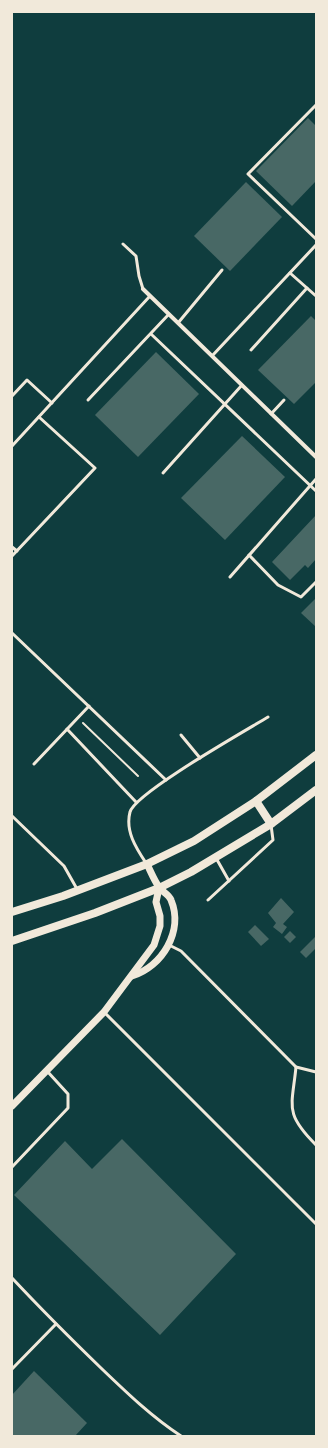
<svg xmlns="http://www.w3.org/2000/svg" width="328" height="1448" viewBox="0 0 328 1448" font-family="'Golos Text',sans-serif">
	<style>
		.building { fill: #486865 }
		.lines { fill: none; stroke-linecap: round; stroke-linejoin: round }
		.path { stroke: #f1e9da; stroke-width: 2 }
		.service { stroke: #f1e9da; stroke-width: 3 }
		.minor { stroke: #f1e9da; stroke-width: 4 }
		.tertiary { stroke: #f1e9da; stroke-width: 7 }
		.secondary { stroke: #f1e9da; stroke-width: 8 }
	</style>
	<rect width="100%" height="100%" fill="#0f3d3e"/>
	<!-- building -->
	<g class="building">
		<polygon points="308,118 316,126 316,181 292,206 256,171"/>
		<polygon points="246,182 282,217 230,271 194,236"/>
		<polygon points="311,316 316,321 316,382 294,404 258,370"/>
		<polygon points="156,352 199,394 138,457 95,415"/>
		<polygon points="242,436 285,477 225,540 181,498"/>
		<polygon points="316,515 316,559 308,568 305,565 290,580 272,562"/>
		<polygon points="316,598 316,627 301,613"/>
		<polygon points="281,898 294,912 283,924 287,927 282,934 273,927 276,923 268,913"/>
		<polygon points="255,925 269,939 261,946 248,932"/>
		<polygon points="290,931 296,937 290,943 284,937"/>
		<polygon points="316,936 316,948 306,958 300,952"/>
		<polygon points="122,1139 236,1254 160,1335 14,1195 65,1141 92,1169"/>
		<polygon points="34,1371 87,1423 75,1436 12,1435 12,1395"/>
	</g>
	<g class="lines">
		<!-- path -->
		<polyline class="path" points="83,723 138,776"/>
		<!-- service -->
		<g class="service">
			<polyline points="316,105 248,174 316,239"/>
			<polyline points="123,244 136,256 139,276 143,289"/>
			<polyline points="290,273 316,296"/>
			<polyline points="178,323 222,270"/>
			<polyline points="151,334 316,491"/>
			<polyline points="251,350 307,288"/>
			<polyline points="212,356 316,245"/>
			<polyline points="12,396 27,380 52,403"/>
			<polyline points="88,400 169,314"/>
			<polyline points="271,414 284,400"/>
			<polyline points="12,446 150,296"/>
			<polyline points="163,473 242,385"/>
			<polyline points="12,547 17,551"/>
			<polyline points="249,555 278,585 301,597 316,582"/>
			<polyline points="12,556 95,468 39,417"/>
			<polyline points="230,577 316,479"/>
			<polyline points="12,633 166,780"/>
			<polyline points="67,729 136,802"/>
			<polyline points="181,735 200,758"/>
			<polyline points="34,764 89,706"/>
			<polyline points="12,816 64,866 77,889"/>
			<polyline points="216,858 229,881"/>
			<path d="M146 863C136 848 125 831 130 812 135 793 245 731 268 717"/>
			<polyline points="208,900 273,840 271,825"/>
			<polyline points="169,945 181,951 296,1067 316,1072"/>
			<polyline points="104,1012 316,1224"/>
			<path d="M296 1067C292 1107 284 1113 316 1145"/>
			<polyline points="12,1167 68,1108 68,1094 47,1071"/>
			<path d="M12 1278C41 1309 71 1339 102 1369 127 1393 152 1417 181 1436"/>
			<polyline points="12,1369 56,1324"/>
		</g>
		<!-- minor -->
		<polyline class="minor" points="143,289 316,457"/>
		<!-- tertiary -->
		<g class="tertiary">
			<path d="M132 976C162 967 184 931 171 900 169 894 162 892 159 887 154 880 151 872 147 864"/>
			<polyline points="12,1106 104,1012 154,945 160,926 160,916 156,902 159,888"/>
		</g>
		<!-- secondary -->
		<g class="secondary">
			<polyline points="256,801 271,824"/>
			<polyline points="12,912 63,896 147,864 194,841 256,801 316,755"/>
			<polyline points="12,941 95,913 159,888 191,872 271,824 316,790"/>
		</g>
	</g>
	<!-- border -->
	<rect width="328" height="1448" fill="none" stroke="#f1e9da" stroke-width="26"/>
</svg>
